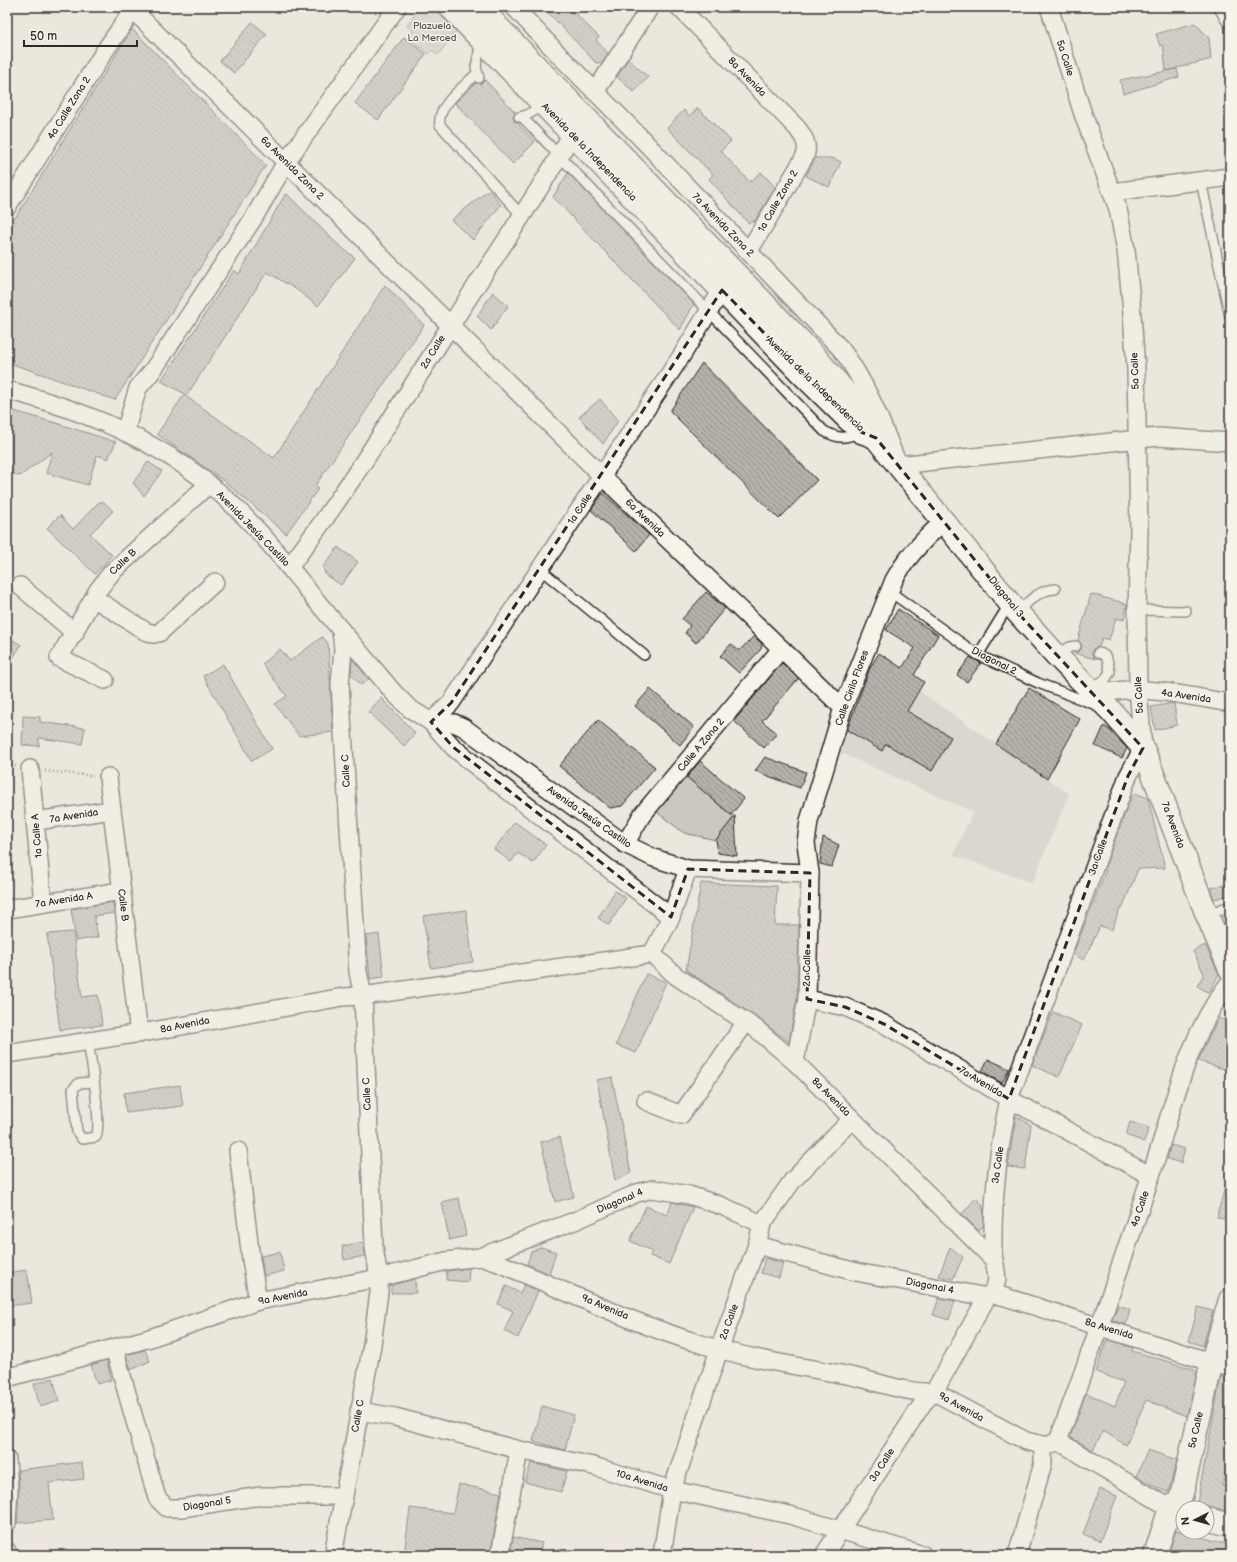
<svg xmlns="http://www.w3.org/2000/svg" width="1237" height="1562" viewBox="0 0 1237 1562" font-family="'Balsamiq Sans',sans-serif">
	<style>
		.built { fill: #dbd7ce }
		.grass { fill: #cbc8bf; stroke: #7b7a75 }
		.park { fill: url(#park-tufts); stroke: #7b7a75 }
		.building { fill: url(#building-back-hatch); stroke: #2b2b2b }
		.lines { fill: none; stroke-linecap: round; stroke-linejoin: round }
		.lane-casing { stroke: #2b2b2b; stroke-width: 12 }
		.street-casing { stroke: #2b2b2b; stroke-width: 20 }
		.secondary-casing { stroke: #2b2b2b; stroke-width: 25 }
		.path { stroke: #2b2b2b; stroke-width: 2.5; stroke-dasharray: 1 3; stroke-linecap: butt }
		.lane { stroke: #f7f3e8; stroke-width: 9 }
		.street { stroke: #f7f3e8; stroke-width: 17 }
		.secondary { stroke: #f7f3e8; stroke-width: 22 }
		.marked { fill: none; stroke: #2b2b2b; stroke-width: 3; stroke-dasharray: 8 5; stroke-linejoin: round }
		.labels { text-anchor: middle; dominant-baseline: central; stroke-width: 3; stroke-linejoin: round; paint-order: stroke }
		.park-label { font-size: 10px; fill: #535250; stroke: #f7f3e8 }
		.street-label { font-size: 10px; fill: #2b2b2b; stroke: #f7f3e8 }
	</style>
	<defs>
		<pattern id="park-tufts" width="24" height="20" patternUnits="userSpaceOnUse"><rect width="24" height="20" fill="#cbc8bf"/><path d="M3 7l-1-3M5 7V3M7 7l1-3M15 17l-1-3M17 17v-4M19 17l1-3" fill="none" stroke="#aeaca4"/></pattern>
		<pattern id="building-back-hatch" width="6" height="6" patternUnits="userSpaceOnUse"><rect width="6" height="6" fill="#b5b2ab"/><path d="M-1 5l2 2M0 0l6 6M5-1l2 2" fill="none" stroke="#93918b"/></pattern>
	</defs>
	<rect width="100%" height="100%" fill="#ebe7dd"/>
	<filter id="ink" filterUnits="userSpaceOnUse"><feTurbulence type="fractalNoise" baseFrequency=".025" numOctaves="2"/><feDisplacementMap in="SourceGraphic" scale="8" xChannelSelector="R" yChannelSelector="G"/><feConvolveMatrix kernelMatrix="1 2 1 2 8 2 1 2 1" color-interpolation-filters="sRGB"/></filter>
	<g filter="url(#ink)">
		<!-- built -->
		<polygon class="built" points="919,691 1069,794 1032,883 953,855 973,812 841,753 847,730 882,751"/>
		<!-- grass -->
		<polygon class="grass" points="684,775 731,815 735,816 716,840 684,833 654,810"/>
		<!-- park -->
		<polygon class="park" points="420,7 433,7 456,31 438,55 432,50 428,54 408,37 413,31 407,26"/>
		<!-- building -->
		<g class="building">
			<polygon points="543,7 569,7 599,37 596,40 608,53 603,62 596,63"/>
			<polygon points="252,22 267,34 234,73 220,61"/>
			<polygon points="1195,23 1209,38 1211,59 1166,71 1163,45 1160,46 1156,34"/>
			<polygon points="132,29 266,165 115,400 7,362 7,231"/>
			<polygon points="404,37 426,54 378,120 355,103"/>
			<polygon points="628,59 648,77 634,92 617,77"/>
			<polygon points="1177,69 1179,77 1123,94 1120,80"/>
			<polygon points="485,80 515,112 513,116 514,121 519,123 519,125 535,142 513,164 455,103 476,83 481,84"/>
			<polygon points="698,108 731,141 721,151 741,173 750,182 761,172 775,187 755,221 748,223 709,179 713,175 667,128 684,110 689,116"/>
			<polygon points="815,158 832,158 841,162 829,187 806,176"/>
			<polygon points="568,173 694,304 680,330 553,197"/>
			<polygon points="489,190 501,205 473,240 451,220"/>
			<polygon points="286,193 335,242 355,258 318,306 297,290 267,272 187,395 161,381 234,270 239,274"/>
			<polygon points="385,285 424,325 315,486 318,489 286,534 223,480 157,434 184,395 274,458"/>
			<polygon points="493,292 508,306 491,330 477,316"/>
			<polygon points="702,363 817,480 779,519 670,411"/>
			<polygon points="600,399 618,421 603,444 579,417"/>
			<polygon points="7,409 56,423 116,442 108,459 97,455 88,485 46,473 52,452 20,476 7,472"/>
			<polygon points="148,462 162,471 144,496 133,483"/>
			<polygon points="603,493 649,535 636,551 591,510"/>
			<polygon points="99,502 104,502 113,511 90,534 112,555 95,574 47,528 60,515 73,529"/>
			<polygon points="338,547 358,562 341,585 325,574 323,567"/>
			<polygon points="706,592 725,608 696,643 685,633 690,626 682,619"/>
			<polygon points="1091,594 1127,604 1124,620 1116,618 1109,640 1102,638 1099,647 1093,649 1092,654 1095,659 1074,653 1079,651 1082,648 1081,643 1078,640"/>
			<polygon points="898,609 938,635 914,675 924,682 907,711 951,737 932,771 886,744 882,751 847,730 870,668 879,653 902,668 915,648 886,630"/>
			<polygon points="7,636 21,645 7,668"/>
			<polygon points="754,636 762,644 761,649 739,673 720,656 731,644 739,651"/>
			<polygon points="322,637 328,643 333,732 299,736 275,704 287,696 262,664 280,649 290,661"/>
			<polygon points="970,657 981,663 967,682 957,675"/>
			<polygon points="352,659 369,679 361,685 351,674"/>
			<polygon points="782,663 798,679 762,721 777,733 764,748 734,721"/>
			<polygon points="223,664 272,749 252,761 203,676"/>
			<polygon points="1029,688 1080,719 1047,779 996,744"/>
			<polygon points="650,689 694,727 680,745 635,706"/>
			<polygon points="381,698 415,733 404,746 368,712"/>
			<polygon points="1174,703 1177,725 1155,730 1151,707"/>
			<polygon points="23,716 40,717 40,722 85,728 82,744 39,738 39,746 22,745"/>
			<polygon points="598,720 655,767 622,806 610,808 559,766"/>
			<polygon points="1104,726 1110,730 1127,748 1122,758 1095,746"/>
			<polygon points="765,757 806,772 800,788 755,771"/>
			<polygon points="700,761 744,799 731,815 687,777"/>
			<polygon points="1135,793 1148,798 1165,868 1138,869 1122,909 1120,908 1112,930 1100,926 1084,960 1073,954 1106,870 1104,870 1131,797"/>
			<polygon points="735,816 737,856 718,853 716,840"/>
			<polygon points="515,822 546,845 533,863 518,853 511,862 494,849"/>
			<polygon points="823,837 839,845 832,867 820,864"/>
			<polygon points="701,883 777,886 775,925 799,925 797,998 789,1042 760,1020 686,970"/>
			<polygon points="1230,884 1230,895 1214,899 1210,888"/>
			<polygon points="615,891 626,898 609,925 598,918"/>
			<polygon points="113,902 114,913 94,916 98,937 76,941 71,909"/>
			<polygon points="466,910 473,962 431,968 423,916"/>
			<polygon points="73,932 82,997 98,995 102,1025 60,1030 47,934"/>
			<polygon points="379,934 384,977 370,979 366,936"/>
			<polygon points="1205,945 1219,974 1209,993 1197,986 1204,974 1193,951"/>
			<polygon points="646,974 666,982 636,1053 616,1045"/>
			<polygon points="1053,1012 1082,1025 1059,1077 1032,1065"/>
			<polygon points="1218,1018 1230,1022 1230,1071 1198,1061"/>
			<polygon points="988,1059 1009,1069 1002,1083 982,1071"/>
			<polygon points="612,1077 631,1173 615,1181 597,1080"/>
			<polygon points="180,1085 183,1106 126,1113 124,1093"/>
			<polygon points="1016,1116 1031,1125 1025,1169 1008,1167"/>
			<polygon points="1130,1122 1149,1128 1144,1142 1126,1135"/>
			<polygon points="560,1137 574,1197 555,1202 541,1142"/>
			<polygon points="1171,1145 1185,1149 1181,1163 1167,1159"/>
			<polygon points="1226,1183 1230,1184 1230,1221 1217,1217"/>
			<polygon points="459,1198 466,1236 449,1240 442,1202"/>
			<polygon points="976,1198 982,1204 984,1214 983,1226 979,1231 962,1214"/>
			<polygon points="672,1202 693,1207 669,1264 650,1256 652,1251 630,1241 646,1206 667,1215"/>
			<polygon points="364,1242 365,1256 344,1260 342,1246"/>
			<polygon points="541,1247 556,1252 549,1274 527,1264 531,1252"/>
			<polygon points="950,1247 963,1257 953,1279 939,1276"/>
			<polygon points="280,1252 284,1271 264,1276 261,1256"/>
			<polygon points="765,1258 783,1263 779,1278 761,1273"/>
			<polygon points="469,1268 468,1282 446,1280 447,1271"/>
			<polygon points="27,1270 32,1303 7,1306 7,1273"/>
			<polygon points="415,1279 416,1293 391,1293 391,1285"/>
			<polygon points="524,1285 538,1291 518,1338 504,1331 513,1311 498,1304 506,1286 520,1293"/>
			<polygon points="939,1298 955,1301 949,1320 933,1315"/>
			<polygon points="1118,1305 1130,1309 1126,1325 1112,1320"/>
			<polygon points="1198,1307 1213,1311 1203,1346 1189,1341"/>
			<polygon points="1110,1340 1133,1348 1132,1351 1194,1369 1197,1373 1187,1416 1146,1400 1126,1445 1103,1431 1093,1450 1070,1437 1086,1393 1115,1406 1124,1382 1096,1372 1106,1341"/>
			<polygon points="145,1350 150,1361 131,1370 126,1355"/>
			<polygon points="107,1360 111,1380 97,1384 91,1365"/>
			<polygon points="1221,1376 1230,1378 1230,1456 1222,1486 1230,1488 1230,1512 1197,1503"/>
			<polygon points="53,1378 59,1401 40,1407 34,1384"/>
			<polygon points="542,1406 574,1415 565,1450 533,1441"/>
			<polygon points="1148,1450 1177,1460 1168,1493 1136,1476"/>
			<polygon points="82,1462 84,1479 49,1483 53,1520 17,1523 19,1489 18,1470"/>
			<polygon points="531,1463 567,1471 561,1492 525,1482"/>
			<polygon points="459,1484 501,1493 490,1555 404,1555 410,1508 453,1513"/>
			<polygon points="1100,1489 1117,1496 1100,1541 1083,1534"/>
			<polygon points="1176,1530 1230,1545 1230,1555 1168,1555"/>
			<polygon points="513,1537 542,1543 539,1555 510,1555"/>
		</g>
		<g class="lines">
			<!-- lane casing -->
			<g class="lane-casing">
				<g id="lane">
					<path d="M477 73C465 86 436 106 440 125L523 217"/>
					<polyline points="479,78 476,67 481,42"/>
					<polyline points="519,117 527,115 544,105"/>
					<path d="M522 117 824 431C838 439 846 439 860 432"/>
					<polyline points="1201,181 1230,317"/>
					<polyline points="540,569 644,655"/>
					<polyline points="889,591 978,655 1038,683 1096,705"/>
					<polyline points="1137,610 1186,611"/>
					<path d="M1017 612C1029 601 1039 590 1055 589"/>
					<polyline points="978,655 1010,603"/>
					<polyline points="1056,655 1070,647 1076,646"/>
					<path d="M1089 688 1105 680 1110 672C1108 663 1108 654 1098 653"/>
					<polyline points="1207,915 1224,908 1230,918"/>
					<path d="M88 1042C91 1058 102 1126 96 1137L82 1139 77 1132 73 1089 79 1083 93 1082"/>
				</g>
			</g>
			<!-- street casing -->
			<g class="street-casing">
				<g id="street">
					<polyline points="130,7 602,476 843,708"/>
					<path d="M514 7 561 57 641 138 841 349C868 385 882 424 898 465L1158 437 1230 442"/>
					<path d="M679 7 797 128C804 137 809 145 805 156L749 251"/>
					<polyline points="1223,7 1230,19"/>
					<polyline points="595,92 650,7"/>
					<polyline points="1112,192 1230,177"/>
					<polyline points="7,207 104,52 135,7"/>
					<path d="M7 390C79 409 151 437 209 484 249 516 282 558 314 598 341 630 367 661 394 693L409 708 431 722 453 747 476 766 671 917"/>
					<polyline points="125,432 138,388 153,370 253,219 286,162 397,7"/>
					<path d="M289 567C348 491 397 409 449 328 490 263 534 201 572 134"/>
					<polyline points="20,586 75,633"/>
					<polyline points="94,598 145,631 154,634 159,633 215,582"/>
					<polyline points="105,680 59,658 98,590 112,572 209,484"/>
					<path d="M1096 696C1133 681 1190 697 1230 703"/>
					<polyline points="431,722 451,703 682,355 722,290"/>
					<polyline points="431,722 454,723 463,727 625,844 654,858 688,869 810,873"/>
					<polyline points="30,769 43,903"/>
					<polyline points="108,777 139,1034"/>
					<polyline points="36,821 112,810"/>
					<polyline points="625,844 642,815 781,649"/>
					<polyline points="7,909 121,891"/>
					<polyline points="652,954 676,976 755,1028 795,1062 993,1259"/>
					<polyline points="652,954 671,917 688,869"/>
					<polyline points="807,999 845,1007 884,1024 1009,1099 1151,1176"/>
					<polyline points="7,1054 153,1031 343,997 363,996 652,954"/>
					<path d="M795 1062 807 999 810 873 806 843 809 821 843 708 894 580C906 558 925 538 944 521"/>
					<polyline points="646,1101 681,1115 746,1022"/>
					<polyline points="238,1151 251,1259 258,1301"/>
					<polyline points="757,1245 856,1272 987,1297 993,1295 1002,1296 1230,1368"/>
					<polyline points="480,1257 577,1220 637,1193 653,1189 689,1195 722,1206 762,1224"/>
					<polyline points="114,1348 155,1491 157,1498 167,1508 182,1508 261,1496 344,1496"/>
					<path d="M7 1378 150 1338 258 1301 379 1278 446 1261 480 1257 496 1262C564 1290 631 1323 701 1344 749 1359 797 1366 846 1375 874 1380 905 1394 934 1392L1026 1441 1047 1446 1058 1441"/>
					<polyline points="359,1411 395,1417 519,1450 593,1466 672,1490 790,1515 923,1555"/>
					<path d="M1058 1441C1090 1354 1121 1266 1150 1178 1173 1111 1185 1039 1230 982"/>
					<polyline points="1058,1441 1170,1508"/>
					<polyline points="7,1460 9,1489 7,1523"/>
					<polyline points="7,1551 7,1555"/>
					<polyline points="333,1555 372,1345 379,1292 379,1278 374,1247 363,996 358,972 340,684 343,649 341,630"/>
					<polyline points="500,1555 519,1450"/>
					<polyline points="662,1555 672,1490 719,1350 757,1245 762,1224 793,1180 852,1119"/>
					<path d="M824 1555 923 1403 934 1392 987 1297C1004 1281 994 1271 993 1252 992 1200 998 1150 1009 1099L1128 776 1143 748 1138 689 1137 610 1139 529 1136 369 1131 301 1126 250 1118 209 1083 114 1049 7"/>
					<polyline points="1017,1555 1043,1463 1043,1451 1040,1445"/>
				</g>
			</g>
			<!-- secondary casing -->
			<g class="secondary-casing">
				<g id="secondary">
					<polyline points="450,7 802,374 861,432 875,437"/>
					<polyline points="479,7 813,354 870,421 876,438 1017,612 1056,655 1111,711 1143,748 1207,915 1230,969"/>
					<polyline points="1207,1519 1230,1525"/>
					<polyline points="1155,1555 1170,1508 1180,1500 1182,1493 1212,1361 1230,1300"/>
				</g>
			</g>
			<!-- path -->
			<g class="path">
				<polyline points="7,764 16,766"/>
				<polyline points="45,771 93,776"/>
			</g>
			<!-- lane -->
			<use href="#lane" class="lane"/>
			<!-- street -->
			<use href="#street" class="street"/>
			<!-- secondary -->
			<use href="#secondary" class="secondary"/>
		</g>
	</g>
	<!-- marked area -->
	<path d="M0 0H1237V1562H0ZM722 290 861 432 876 438 1017 612 1143 748 1128 776 1009 1099 884 1024 845 1007 807 999 810 873 688 869 671 917 453 747 431 722 451 703Z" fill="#ebe7dd" fill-opacity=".55" fill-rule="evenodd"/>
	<path class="marked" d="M722 290 861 432 876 438 1017 612 1143 748 1128 776 1009 1099 884 1024 845 1007 807 999 810 873 688 869 671 917 453 747 431 722 451 703Z"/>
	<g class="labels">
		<!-- park labels -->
		<g class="park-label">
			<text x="432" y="26">Plazuela<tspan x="432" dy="12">La Merced</tspan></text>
		</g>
		<!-- street labels -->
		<g class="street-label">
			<text transform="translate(1065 58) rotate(72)">5a Calle</text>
			<text transform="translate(747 77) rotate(46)">8a Avenida</text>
			<text transform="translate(69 108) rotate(-58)">4a Calle Zona 2</text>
			<text transform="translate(589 152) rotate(46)">Avenida de la Independencia</text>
			<text transform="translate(292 168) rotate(45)">6a Avenida Zona 2</text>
			<text transform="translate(778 201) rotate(-60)">1a Calle Zona 2</text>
			<text transform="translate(723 225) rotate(46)">7a Avenida Zona 2</text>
			<text transform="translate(433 352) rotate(-58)">2a Calle</text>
			<text transform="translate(1135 371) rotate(-92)">5a Calle</text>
			<text transform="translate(815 384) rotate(44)">Avenida de la Independencia</text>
			<text transform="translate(580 509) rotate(-56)">1a Calle</text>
			<text transform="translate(645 518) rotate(44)">6a Avenida</text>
			<text transform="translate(253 529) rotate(46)">Avenida Jesús Castillo</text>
			<text transform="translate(123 562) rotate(-44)">Calle B</text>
			<text transform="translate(1006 597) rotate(51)">Diagonal 3</text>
			<text transform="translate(994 661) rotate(27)">Diagonal 2</text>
			<text transform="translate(852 688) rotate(-70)">Calle Cirilo Flores</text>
			<text transform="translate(1139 695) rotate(-93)">5a Calle</text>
			<text transform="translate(1186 696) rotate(8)">4a Avenida</text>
			<text transform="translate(701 745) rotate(-50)">Calle A Zona 2</text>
			<text transform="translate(346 771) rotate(-93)">Calle C</text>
			<text transform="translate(74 816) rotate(-9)">7a Avenida</text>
			<text transform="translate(589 817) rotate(35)">Avenida Jesús Castillo</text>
			<text transform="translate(1173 825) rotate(69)">7a Avenida</text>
			<text transform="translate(37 836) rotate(-95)">1a Calle A</text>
			<text transform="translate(1098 857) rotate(-70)">3a Calle</text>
			<text transform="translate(64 900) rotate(-9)">7a Avenida A</text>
			<text transform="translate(123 905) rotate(83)">Calle B</text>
			<text transform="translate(807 968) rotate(-89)">2a Calle</text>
			<text transform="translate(185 1025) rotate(-11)">8a Avenida</text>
			<text transform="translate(981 1082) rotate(31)">7a Avenida</text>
			<text transform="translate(367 1094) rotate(-93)">Calle C</text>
			<text transform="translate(831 1097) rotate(45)">8a Avenida</text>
			<text transform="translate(998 1165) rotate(-82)">3a Calle</text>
			<text transform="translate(620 1201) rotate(-23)">Diagonal 4</text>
			<text transform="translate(1140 1209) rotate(-71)">4a Calle</text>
			<text transform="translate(930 1286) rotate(11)">Diagonal 4</text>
			<text transform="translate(283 1297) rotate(-11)">9a Avenida</text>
			<text transform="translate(605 1307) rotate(23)">9a Avenida</text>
			<text transform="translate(729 1322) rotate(-70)">2a Calle</text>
			<text transform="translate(1109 1329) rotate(17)">8a Avenida</text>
			<text transform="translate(961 1407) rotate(29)">9a Avenida</text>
			<text transform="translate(358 1416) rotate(-80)">Calle C</text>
			<text transform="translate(1196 1430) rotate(-77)">5a Calle</text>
			<text transform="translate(882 1465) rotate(-57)">3a Calle</text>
			<text transform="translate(642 1481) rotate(17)">10a Avenida</text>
			<text transform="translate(207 1504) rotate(-9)">Diagonal 5</text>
		</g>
	</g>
	<!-- margin -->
	<rect width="1237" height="1562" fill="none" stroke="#f7f3e8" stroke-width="24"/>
	<rect x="12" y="12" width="1213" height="1538" fill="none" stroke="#2b2b2b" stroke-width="1.5" filter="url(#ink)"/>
	<!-- north arrow -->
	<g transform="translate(1195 1520) rotate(264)"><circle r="19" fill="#f7f3e8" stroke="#a5a39c"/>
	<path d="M0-3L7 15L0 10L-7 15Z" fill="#2b2b2b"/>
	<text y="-6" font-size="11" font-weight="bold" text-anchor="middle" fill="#2b2b2b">N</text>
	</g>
	<!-- scale -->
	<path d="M24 40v6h113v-6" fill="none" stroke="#2b2b2b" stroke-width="2"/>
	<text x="30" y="40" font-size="12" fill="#2b2b2b" stroke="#f7f3e8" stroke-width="3" paint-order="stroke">50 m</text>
</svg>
